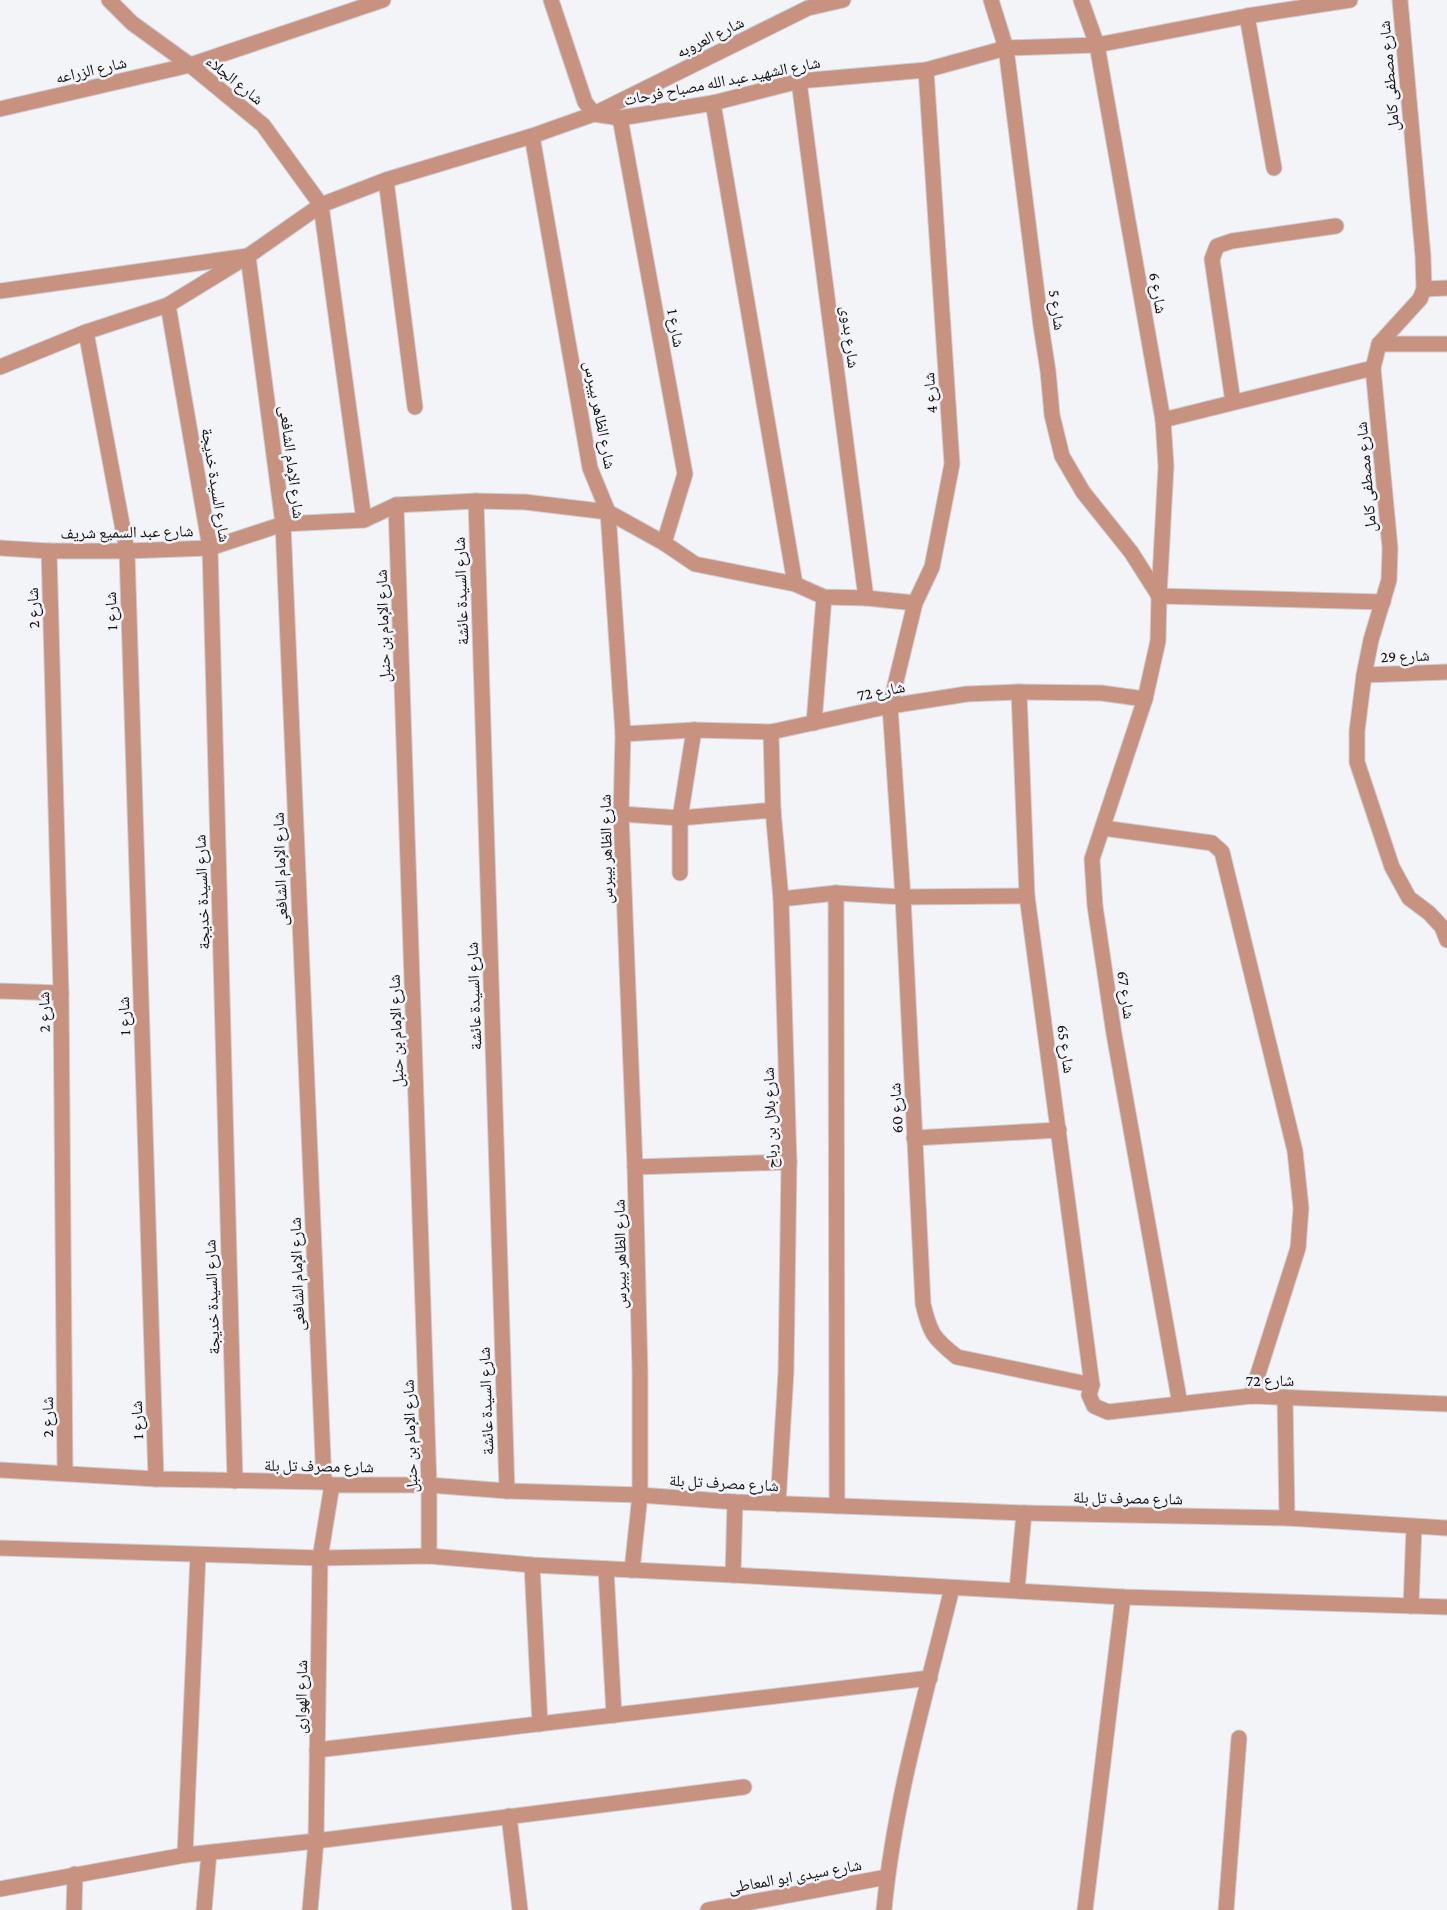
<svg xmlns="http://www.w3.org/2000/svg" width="1447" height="1910" viewBox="0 0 1447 1910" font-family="'Crimson Pro','Noto Naskh Arabic',serif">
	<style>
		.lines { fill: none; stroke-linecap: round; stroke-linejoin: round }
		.minor-casing { stroke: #cecfd3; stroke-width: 17 }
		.minor { stroke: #c89281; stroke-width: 15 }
		.labels { text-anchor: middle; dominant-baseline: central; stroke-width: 5; stroke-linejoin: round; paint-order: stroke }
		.street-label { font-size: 16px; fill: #0f0f11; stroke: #f2f4f8 }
	</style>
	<rect width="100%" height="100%" fill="#f2f4f8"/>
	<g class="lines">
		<!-- minor casing -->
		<g class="minor-casing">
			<g id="minor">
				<polyline points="109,0 132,23 190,65 263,125 321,205 364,520"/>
				<polyline points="551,0 585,102 594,114 808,8 843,0"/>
				<polyline points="991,0 1006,48 1041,326 1048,371 1052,415 1062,456 1083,492 1131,552 1159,596"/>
				<polyline points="1081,0 1097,45 1163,420 1166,466 1159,596 1158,641 1145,699 1092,859 1095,906 1114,1034 1180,1404"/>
				<polyline points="1400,0 1423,256 1424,289 1420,299 1379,344 1373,368 1390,548 1389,580 1371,640 1364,675 1357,731 1357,762 1392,867 1409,898 1429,913 1442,927 1447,940"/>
				<polyline points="1247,16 1274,168"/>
				<path d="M926 70 952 464 932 567 915 603 890 706 903 897 923 1304C930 1333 933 1338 957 1357L1092 1385"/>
				<polyline points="799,81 866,598"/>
				<polyline points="713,103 795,584"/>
				<polyline points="0,109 190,65 383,0"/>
				<polyline points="620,118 685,474 664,543"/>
				<polyline points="532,136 590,468 608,512 623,734 621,814 635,1167 640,1372 640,1495 632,1570"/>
				<polyline points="386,180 415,407"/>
				<polyline points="1424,289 1447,288"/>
				<polyline points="0,291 248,256 283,524 324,1482"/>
				<polyline points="168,305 210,548 235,1481"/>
				<polyline points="86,332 127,551 156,1479"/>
				<polyline points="1379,344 1447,344"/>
				<polyline points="0,367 86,332 168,305 248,256 321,205 386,180 532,136 594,114 620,118 713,103 799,81 926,70 1006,48 1097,45 1247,16 1350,0"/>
				<polyline points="1233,402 1212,259 1217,246 1232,241 1336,226"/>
				<polyline points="1163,420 1373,368"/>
				<polyline points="476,501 507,1491"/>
				<polyline points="396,505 429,1485 429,1556"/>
				<polyline points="0,548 49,551 127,551 210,548 283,524 364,520 396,505 476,501 525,502 608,512 664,543 695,564 795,584 824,597 866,598 915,603"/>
				<polyline points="49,551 61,993 65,1473"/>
				<polyline points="1159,596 1383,602"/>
				<polyline points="1364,675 1447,672"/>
				<polyline points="1019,692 1027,896 1092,1385 1089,1395 1094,1406 1108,1412 1251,1396 1447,1404"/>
				<polyline points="814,723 824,597"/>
				<polyline points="771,732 773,810 781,899 789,1162 786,1372 778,1504"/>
				<polyline points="623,734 694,730 771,732 890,706 967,694 1019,692 1101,693 1145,699"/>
				<polyline points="621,814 680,818 773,810"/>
				<polyline points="1103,828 1212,843 1222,852 1295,1151 1301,1208 1298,1248 1251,1396"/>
				<polyline points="680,873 680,818 694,730"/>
				<polyline points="836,893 837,1506"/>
				<polyline points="781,899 836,893 903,897 1027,896"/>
				<polyline points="0,991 61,993"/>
				<polyline points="914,1138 1059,1130"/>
				<polyline points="635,1167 789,1162"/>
				<polyline points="1285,1397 1287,1518"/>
				<polyline points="0,1470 156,1479 324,1482 332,1485 429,1485 507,1491 640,1495 735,1502 1024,1513 1287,1518 1447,1528"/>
				<polyline points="0,1548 320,1558 429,1556 532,1565 733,1575 1123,1597 1447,1607"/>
				<polyline points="532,1565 540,1724"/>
				<polyline points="606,1569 614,1715"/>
				<polyline points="733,1575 735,1502"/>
				<polyline points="1017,1590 1024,1513"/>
				<polyline points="1411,1606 1414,1527"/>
				<polyline points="317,1750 930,1678"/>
				<polyline points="509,1816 520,1910"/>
				<polyline points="185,1855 198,1555"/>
				<polyline points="0,1889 185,1855 316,1841 744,1787"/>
				<polyline points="74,1910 75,1874"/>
				<polyline points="204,1910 209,1853"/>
				<polyline points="310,1910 316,1841 320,1558 332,1485"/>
				<polyline points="708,1910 887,1877"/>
				<path d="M884 1910C894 1801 926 1694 952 1588"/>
				<polyline points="1085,1910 1123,1597"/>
				<polyline points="1226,1910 1239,1738"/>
			</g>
		</g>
		<!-- minor -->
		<use href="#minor" class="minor"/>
	</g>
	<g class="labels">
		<!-- street labels -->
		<g class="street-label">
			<text transform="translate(710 37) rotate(-26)">شارع العروبه</text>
			<text transform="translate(91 70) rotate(-13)">شارع الزراعه</text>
			<text transform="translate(1389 76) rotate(-95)">شارع مصطفى كامل</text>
			<text transform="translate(235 80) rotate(39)">شارع الجلاء</text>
			<text transform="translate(722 81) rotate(-11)">شارع الشهيد عبد الله مصباح فرحات</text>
			<text transform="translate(1158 293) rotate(80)">شارع 6</text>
			<text transform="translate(1057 310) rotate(82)">شارع 5</text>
			<text transform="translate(676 328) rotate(80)">شارع 1</text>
			<text transform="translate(850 337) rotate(83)">شارع بدوى</text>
			<text transform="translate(930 393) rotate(-94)">شارع 4</text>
			<text transform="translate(600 415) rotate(79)">شارع الظاهر بيبرس</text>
			<text transform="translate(292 462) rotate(83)">شارع الإمام الشافعى</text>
			<text transform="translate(1366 477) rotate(-95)">شارع مصطفى كامل</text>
			<text transform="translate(216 485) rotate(81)">شارع السيدة خديجة</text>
			<text transform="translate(127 532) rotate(-1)">شارع عبد السميع شريف</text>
			<text transform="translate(461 591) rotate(-92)">شارع السيدة عائشة</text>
			<text transform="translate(33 608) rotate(-92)">شارع 2</text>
			<text transform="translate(111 611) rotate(-92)">شارع 1</text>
			<text transform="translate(383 626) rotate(-92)">شارع الإمام بن حنبل</text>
			<text transform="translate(1405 656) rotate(-2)">شارع 29</text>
			<text transform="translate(881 691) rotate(-11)">شارع 72</text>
			<text transform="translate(606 849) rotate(-91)">شارع الظاهر بيبرس</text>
			<text transform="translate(280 869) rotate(-92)">شارع الإمام الشافعى</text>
			<text transform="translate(202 892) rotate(-92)">شارع السيدة خديجة</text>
			<text transform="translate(1126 995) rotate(82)">شارع 67</text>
			<text transform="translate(474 996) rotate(-92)">شارع السيدة عائشة</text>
			<text transform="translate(44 1012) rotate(-91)">شارع 2</text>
			<text transform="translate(124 1016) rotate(-92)">شارع 1</text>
			<text transform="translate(396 1031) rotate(-92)">شارع الإمام بن حنبل</text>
			<text transform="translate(1066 1049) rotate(82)">شارع 65</text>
			<text transform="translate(896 1108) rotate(-93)">شارع 60</text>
			<text transform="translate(770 1118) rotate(-92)">شارع بلال بن رباح</text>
			<text transform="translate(620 1254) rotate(-91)">شارع الظاهر بيبرس</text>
			<text transform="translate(297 1274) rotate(-92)">شارع الإمام الشافعى</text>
			<text transform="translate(212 1297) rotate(-92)">شارع السيدة خديجة</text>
			<text x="1270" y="1380">شارع 72</text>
			<text transform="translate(486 1401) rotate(-92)">شارع السيدة عائشة</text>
			<text transform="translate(47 1417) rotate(-90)">شارع 2</text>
			<text transform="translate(137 1420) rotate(-92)">شارع 1</text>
			<text transform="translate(410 1436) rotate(-92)">شارع الإمام بن حنبل</text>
			<text transform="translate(319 1466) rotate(1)">شارع مصرف تل بلة</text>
			<text transform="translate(724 1483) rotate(3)">شارع مصرف تل بلة</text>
			<text transform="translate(1128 1498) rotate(1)">شارع مصرف تل بلة</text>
			<text transform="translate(301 1697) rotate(-89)">شارع الهوارى</text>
			<text transform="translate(795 1876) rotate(-10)">شارع سيدى ابو المعاطى</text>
		</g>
	</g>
</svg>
